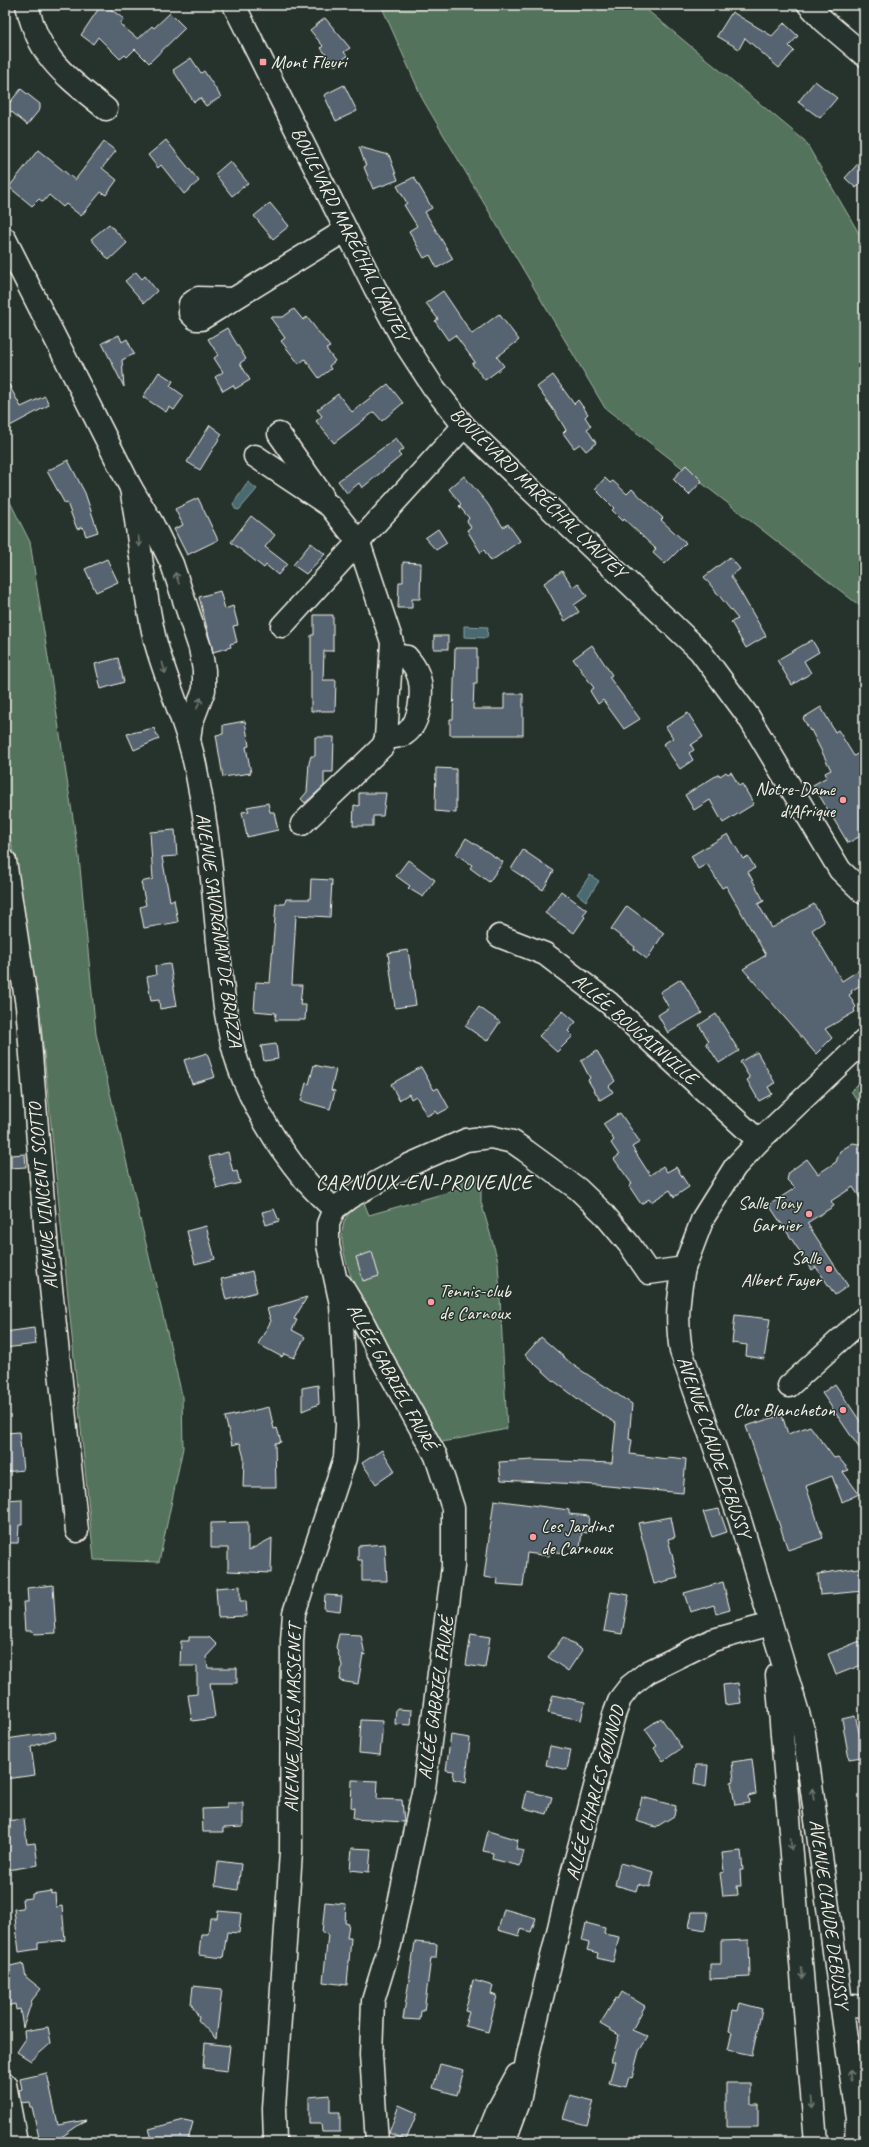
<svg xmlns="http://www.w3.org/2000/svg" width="869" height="2147" viewBox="0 0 869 2147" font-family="Caveat,sans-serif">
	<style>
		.green { fill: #52735d; stroke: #a3b2a2 }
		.water { fill: #496b70; stroke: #8da1a0 }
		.building { fill: #576471; stroke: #f4f1e8 }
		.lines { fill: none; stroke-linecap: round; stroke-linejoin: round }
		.minor-casing { stroke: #f4f1e8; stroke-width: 25 }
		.major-casing { stroke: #f4f1e8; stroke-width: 25 }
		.minor { stroke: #26332d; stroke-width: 22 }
		.major { stroke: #26332d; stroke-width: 22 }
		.oneway { stroke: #6e766e }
		.poi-dot { fill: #ff9aa2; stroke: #26332d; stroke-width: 1.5 }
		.labels { text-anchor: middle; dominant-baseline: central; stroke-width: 3; stroke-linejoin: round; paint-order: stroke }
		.poi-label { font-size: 19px; fill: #f4f1e8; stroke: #26332d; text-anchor: end }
		.street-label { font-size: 19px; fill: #f4f1e8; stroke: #26332d }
		.quarter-label { font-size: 21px; letter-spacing: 1px; fill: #f4f1e8; stroke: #26332d }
	</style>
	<rect width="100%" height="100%" fill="#26332d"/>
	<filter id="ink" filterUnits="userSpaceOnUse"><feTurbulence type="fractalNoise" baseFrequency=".025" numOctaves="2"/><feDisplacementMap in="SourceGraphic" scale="8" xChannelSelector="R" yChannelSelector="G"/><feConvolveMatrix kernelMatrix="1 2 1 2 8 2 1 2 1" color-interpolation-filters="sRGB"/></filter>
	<g filter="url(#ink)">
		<!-- green -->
		<g class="green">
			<polygon points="381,5 641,5 805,141 864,242 864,609 605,408 423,100"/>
			<polygon points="5,492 30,542 79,857 96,1034 182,1395 183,1448 159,1562 94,1560 39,1003 5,807"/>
			<polygon points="864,1078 864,1111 851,1091"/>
			<path d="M481 1176V1202L498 1261 507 1429 437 1443C413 1402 332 1270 343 1226 345 1214 354 1208 364 1203L369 1215 463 1188 460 1177Z"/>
		</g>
		<!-- water -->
		<g class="water">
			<polygon points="248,482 257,489 239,510 235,509 233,504"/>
			<polygon points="464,626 488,627 487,638 464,637"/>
			<polygon points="590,875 599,881 586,901 577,894"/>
		</g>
		<!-- building -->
		<g class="building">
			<polygon points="101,5 105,5 124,19 120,24 138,39 152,26 154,28 170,13 185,28 149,63 135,49 127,57 125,55 120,59 98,37 93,44 81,35"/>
			<polygon points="732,12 772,36 784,23 798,36 789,46 794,51 779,68 745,38 739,49 717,36"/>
			<polygon points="325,18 350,48 344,52 347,56 335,66 321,48 323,46 310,30"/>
			<polygon points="191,58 201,73 204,71 221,97 206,106 200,98 194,102 173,70"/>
			<polygon points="815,81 837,98 820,118 798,102"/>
			<polygon points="344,85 357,111 336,121 324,95"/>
			<polygon points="21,89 40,104 40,109 27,125 6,107"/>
			<polygon points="166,140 199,181 184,194 161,165 158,168 148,155"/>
			<polygon points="104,142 116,151 102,168 117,180 106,195 101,192 81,216 66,204 63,207 49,195 43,202 39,199 32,206 9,187 38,150 75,180"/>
			<polygon points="359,147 389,155 398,180 373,189 364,167 366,166"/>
			<polygon points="864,157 864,180 856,188 845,178"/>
			<polygon points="230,161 248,183 232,196 215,174"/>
			<polygon points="414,177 432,208 425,212 453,259 437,268 430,255 424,258 409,231 417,226 404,205 407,203 397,186"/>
			<polygon points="270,203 289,226 273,239 254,216"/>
			<polygon points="109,224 127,243 109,260 91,239"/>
			<polygon points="136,272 142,279 145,276 157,291 144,303 125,281"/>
			<polygon points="443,291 472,334 499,314 519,340 497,357 504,366 485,380 472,364 475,362 455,335 448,340 435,321 438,319 426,303"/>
			<polygon points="294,309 303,320 307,317 330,347 326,349 335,361 329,366 331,369 319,378 305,359 299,364 281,341 285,338 270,317 283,317"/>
			<polygon points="227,328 246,359 240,363 250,380 235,389 233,385 223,391 215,377 223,372 214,358 218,355 208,339"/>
			<polygon points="119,335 122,342 127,339 134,354 122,360 124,387 102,343"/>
			<polygon points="159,372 173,381 170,386 184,396 174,410 169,407 166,412 143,397"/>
			<polygon points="553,375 574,404 578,400 588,414 585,417 591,426 587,429 596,443 586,451 580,444 574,448 563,433 566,430 557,415 537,387"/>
			<polygon points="5,378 21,407 45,396 49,405 10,426 5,416"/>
			<polygon points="388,384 403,403 382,421 374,412 334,443 316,421 322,416 317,410 338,394 352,412"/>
			<polygon points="210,425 222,434 200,470 187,462"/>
			<polygon points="396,438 404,449 398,453 401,456 362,488 359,483 347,493 338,481"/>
			<polygon points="68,460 85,493 98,532 86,536 83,527 77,529 67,503 65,504 47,471"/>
			<polygon points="686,465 702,481 689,495 673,479"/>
			<polygon points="464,476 487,503 503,527 508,524 520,541 491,561 484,550 481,553 467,530 471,527 467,521 469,518 459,506 461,504 449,489"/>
			<polygon points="605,478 610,483 613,481 627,494 632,489 663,518 661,520 686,543 665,564 653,553 656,549 624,519 623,521 612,510 614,508 595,489"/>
			<polygon points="198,498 218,540 187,555 174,529 183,525 175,509"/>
			<polygon points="251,516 275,535 265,547 287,564 278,575 266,565 264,568 231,542"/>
			<polygon points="438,529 447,543 436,550 425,538"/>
			<polygon points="311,543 325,554 306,574 293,565"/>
			<polygon points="730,557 740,569 731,576 766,636 746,648 731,622 738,619 704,577"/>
			<polygon points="107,559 118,582 96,592 85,569"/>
			<polygon points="403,562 421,563 420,599 412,599 412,608 398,608 399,582 403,582"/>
			<polygon points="562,571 573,587 578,583 587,596 574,605 579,612 565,621 544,583"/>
			<polygon points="220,591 225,609 233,606 238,625 233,626 237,642 230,644 231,647 213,652 199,597"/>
			<polygon points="314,615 333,615 333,651 324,651 323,680 336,680 335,711 311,711 311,635 314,635"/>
			<rect x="434" y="636" width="14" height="13"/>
			<polygon points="812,640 819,652 804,661 811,673 792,685 777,660"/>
			<polygon points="592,645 612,675 609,677 640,719 624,729 603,700 598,704 590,691 594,688 573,659"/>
			<polygon points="455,648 477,648 477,684 474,684 473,709 504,709 504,694 523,694 523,735 450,735 450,719 453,719"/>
			<polygon points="118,658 124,682 101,689 95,664"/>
			<polygon points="821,707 835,732 838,730 854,756 864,750 864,834 848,843 813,785 827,777 825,773 831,770 811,730 810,731 803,718"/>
			<polygon points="688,713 703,737 691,745 694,750 689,753 693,760 680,769 663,744 673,738 666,727"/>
			<polygon points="245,721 249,746 246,747 251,773 223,777 216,735 223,734 223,725"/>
			<polygon points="154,728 159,739 134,750 127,734"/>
			<polygon points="315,737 334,737 333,772 324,772 324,786 305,803 301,799 307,792 309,763 311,756 315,756"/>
			<polygon points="436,768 456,769 456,813 435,811"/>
			<polygon points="726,772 728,774 731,772 739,786 742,784 754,804 723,823 710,800 694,810 685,795 719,774 720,776"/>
			<polygon points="359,793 386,793 383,816 373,816 373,826 353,826 354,805 359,806"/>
			<polygon points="268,803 270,812 274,812 278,830 247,837 242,812 249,811 247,807"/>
			<polygon points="175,830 177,856 162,857 170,901 174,899 178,922 144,928 140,907 146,905 141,882 153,879 150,832"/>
			<polygon points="728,834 743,859 748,856 755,868 748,872 764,901 758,904 772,928 814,904 824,922 812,930 842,981 864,967 864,983 851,991 852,993 849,995 856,1007 854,1009 855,1012 825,1029 832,1038 816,1054 743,969 766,955 726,886 722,888 707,864 698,869 691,856"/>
			<polygon points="466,838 503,862 489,882 470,868 472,865 456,854"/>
			<polygon points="523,850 554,871 543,890 511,869"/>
			<polygon points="408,860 435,880 423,897 408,888 410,886 396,876"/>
			<polygon points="311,879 332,880 330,917 296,915 292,985 302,985 300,1005 306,1005 305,1020 275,1020 276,1013 254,1011 256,982 270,983 276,904 285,904 286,899 310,899"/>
			<polygon points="561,891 587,910 583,915 585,917 574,933 545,913"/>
			<polygon points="627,906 664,933 647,959 634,949 635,947 611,929"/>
			<polygon points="408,950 416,1005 395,1008 388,953"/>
			<polygon points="170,964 177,1006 160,1009 159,1000 151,1001 147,977 156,975 155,966"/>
			<polygon points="681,979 702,1013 668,1033 658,1015 669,1008 660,992"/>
			<polygon points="479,1007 500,1022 487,1041 465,1026"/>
			<polygon points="563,1011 576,1022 568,1031 573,1036 557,1052 539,1036"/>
			<polygon points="716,1014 739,1051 719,1063 706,1043 709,1041 699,1025"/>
			<polygon points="276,1044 278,1059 264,1061 261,1046"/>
			<polygon points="597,1051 615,1081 609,1086 613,1092 600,1100 588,1080 590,1078 581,1061"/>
			<polygon points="757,1052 775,1083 768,1087 772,1094 759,1101 747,1080 750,1078 740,1062"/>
			<polygon points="207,1053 215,1077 192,1084 184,1060"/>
			<polygon points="314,1065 336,1070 331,1090 335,1091 330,1109 301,1101 306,1083 309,1084"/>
			<polygon points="421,1067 434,1090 438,1088 449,1108 438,1114 436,1111 427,1116 416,1096 411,1099 409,1094 399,1100 391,1084"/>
			<polygon points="620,1113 640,1142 632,1147 650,1175 663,1166 667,1172 676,1167 689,1187 674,1197 670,1190 651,1202 649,1199 641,1204 629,1186 632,1184 614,1159 619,1155 611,1143 614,1140 603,1124"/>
			<polygon points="853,1143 864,1145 864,1204 853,1187 831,1201 834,1206 807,1223 848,1286 835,1295 816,1267 812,1270 769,1205 795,1188 787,1180 789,1172 807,1159 818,1174 836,1162 840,1151"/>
			<polygon points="228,1152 233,1172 237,1171 240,1183 217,1189 209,1157"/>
			<polygon points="25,1154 26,1167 11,1168 11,1155"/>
			<polygon points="274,1209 279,1221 266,1225 262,1212"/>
			<polygon points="206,1226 215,1259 195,1264 187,1231"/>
			<polygon points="372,1252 379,1276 363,1281 356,1257"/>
			<polygon points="252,1271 257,1292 226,1300 221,1279"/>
			<polygon points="307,1297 294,1319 297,1320 292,1330 305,1337 294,1358 284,1354 282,1357 258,1344 271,1321 267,1309"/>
			<polygon points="735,1315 770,1319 764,1359 746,1356 747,1345 732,1343"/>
			<polygon points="34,1328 36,1344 5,1348 5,1332"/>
			<polygon points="541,1337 573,1365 632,1404 629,1439 632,1440 630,1454 667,1459 668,1457 686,1459 683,1493 597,1485 501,1480 499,1462 533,1460 612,1463 616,1423 586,1405 554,1381 525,1355"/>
			<polygon points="835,1384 864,1427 864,1455 822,1393"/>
			<polygon points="318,1385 319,1404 302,1411 302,1388"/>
			<polygon points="269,1407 274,1429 277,1428 281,1442 275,1443 276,1487 243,1487 244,1458 240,1443 232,1445 225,1417"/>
			<polygon points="782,1415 788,1434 810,1426 834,1458 838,1457 849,1470 843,1472 859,1494 842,1502 832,1476 806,1486 823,1538 788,1550 746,1426"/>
			<polygon points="19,1432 23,1470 5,1472 5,1433"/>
			<polygon points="382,1450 395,1471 376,1484 362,1463"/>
			<polygon points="22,1499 22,1525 19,1525 18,1543 5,1543 5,1500"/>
			<polygon points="494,1500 569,1510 569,1514 589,1516 587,1533 582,1532 580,1548 564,1546 564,1553 549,1551 549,1556 527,1553 523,1586 497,1584 498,1579 484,1577"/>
			<polygon points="719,1509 727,1532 712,1537 703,1512"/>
			<polygon points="671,1517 675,1537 668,1539 678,1578 654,1584 638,1523"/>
			<polygon points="248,1522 248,1551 272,1538 271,1573 228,1571 228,1548 211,1548 211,1523"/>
			<polygon points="385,1544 387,1581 362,1581 362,1560 358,1560 358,1546"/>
			<polygon points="864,1567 864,1591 820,1595 818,1574"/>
			<polygon points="723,1582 730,1610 716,1614 714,1605 690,1612 684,1593"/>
			<polygon points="53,1585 56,1633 34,1634 33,1631 25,1631 23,1602 28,1602 27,1588"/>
			<polygon points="240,1586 240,1601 246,1601 247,1616 218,1617 216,1588"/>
			<polygon points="611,1592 629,1595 622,1634 604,1631"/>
			<polygon points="325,1595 342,1596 340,1611 324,1609"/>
			<polygon points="339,1634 361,1635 365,1655 363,1654 358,1684 340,1681 342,1665 336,1647"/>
			<polygon points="471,1634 490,1637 485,1668 466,1665"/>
			<polygon points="189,1637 209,1637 217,1645 206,1657 208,1668 237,1668 237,1683 210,1683 215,1718 192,1721 188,1695 197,1694 197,1666 180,1666 181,1641 189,1641"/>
			<polygon points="563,1637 582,1650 568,1671 548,1657"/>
			<polygon points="860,1641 864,1651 864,1664 836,1675 828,1654"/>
			<polygon points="738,1683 741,1703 725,1705 723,1685"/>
			<polygon points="553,1695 585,1702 581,1720 548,1713"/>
			<polygon points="396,1709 412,1710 411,1725 395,1724"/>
			<polygon points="855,1716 863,1748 861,1749 862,1757 849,1759 842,1719"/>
			<polygon points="661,1718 682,1748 663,1761 654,1748 657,1746 645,1729"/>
			<polygon points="361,1720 383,1721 380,1755 359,1753"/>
			<polygon points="55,1732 56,1738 31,1747 35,1775 5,1779 5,1758 8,1757 6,1739"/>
			<polygon points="451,1735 470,1738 466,1782 453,1779 454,1771 446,1770"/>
			<polygon points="550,1746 571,1750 567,1770 546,1765"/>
			<polygon points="752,1759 756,1794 748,1796 749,1803 735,1805 731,1782 734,1781 732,1762"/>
			<polygon points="696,1765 708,1765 706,1787 694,1784"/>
			<polygon points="352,1780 378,1781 377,1799 402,1800 404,1822 353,1819 354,1808 351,1807"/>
			<polygon points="527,1791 552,1797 547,1814 523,1808"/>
			<polygon points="642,1797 676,1806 674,1816 656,1827 636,1821"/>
			<polygon points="227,1803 243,1803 243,1827 223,1828 223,1832 203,1832 202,1809 227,1808"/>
			<polygon points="24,1819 27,1844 35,1843 38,1865 8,1870 5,1847 5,1821"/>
			<polygon points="488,1831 518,1840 516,1849 524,1851 520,1866 492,1859 493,1853 483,1851"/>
			<polygon points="352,1848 371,1849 369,1872 350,1870"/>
			<polygon points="741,1851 743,1870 740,1870 741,1886 737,1886 738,1895 723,1896 720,1873 724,1872 722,1853"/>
			<polygon points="218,1861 241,1864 238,1890 215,1886"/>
			<polygon points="620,1863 654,1872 650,1887 638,1884 636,1891 615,1885"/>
			<polygon points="51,1891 51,1894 55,1893 56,1907 62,1906 65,1940 38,1943 38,1949 19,1952 14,1909 23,1908 22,1899 32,1898 32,1894"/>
			<polygon points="325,1902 346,1904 345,1923 349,1924 347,1938 351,1938 347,1985 323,1982 328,1934 322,1933"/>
			<polygon points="504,1909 536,1918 531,1932 521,1929 519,1936 498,1930"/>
			<polygon points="218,1911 241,1913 239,1933 227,1932 223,1958 199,1955 201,1934 208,1934 210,1918 217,1918"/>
			<polygon points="692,1912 708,1912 705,1930 689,1927"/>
			<polygon points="586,1923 605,1928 604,1934 619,1937 613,1962 597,1958 598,1953 587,1950 589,1943 582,1941"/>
			<polygon points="749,1940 750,1977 710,1979 710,1964 721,1964 721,1941"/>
			<polygon points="415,1942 437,1944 436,1958 431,1958 424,2011 421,2011 420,2020 403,2019"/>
			<polygon points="23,1963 26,1977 41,1989 32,2000 23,2028 20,2009 16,2010 15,2004 7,2006 5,1979 8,1979 6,1967"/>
			<polygon points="473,1980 493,1986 491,1994 497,1996 488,2032 465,2026 469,2012 465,2011"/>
			<polygon points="193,1986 222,1989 216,2039 198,2020 199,2017 191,2004"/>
			<polygon points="622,1992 645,2006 632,2030 648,2037 639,2051 632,2078 629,2077 626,2087 609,2083 615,2062 611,2062 619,2035 600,2024 616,1998 618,1999"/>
			<polygon points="740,2003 762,2009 752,2055 728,2050 732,2032 729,2031 733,2010 738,2011"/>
			<polygon points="48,2027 51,2043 31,2061 17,2052 25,2040 24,2031"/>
			<polygon points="205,2043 230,2046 227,2071 203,2068"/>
			<polygon points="440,2064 464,2070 457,2095 433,2088"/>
			<polygon points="47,2073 58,2125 86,2120 60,2138 61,2142 40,2142 32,2107 30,2107 29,2102 21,2103 19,2090 22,2089 20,2079"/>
			<polygon points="726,2083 751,2083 751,2104 758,2104 758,2127 726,2127"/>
			<polygon points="330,2095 330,2112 340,2112 340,2132 322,2132 321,2124 309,2124 309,2097"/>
			<polygon points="570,2095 594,2101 587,2125 563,2119"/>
			<polygon points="399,2105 417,2113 406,2140 389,2133"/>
			<polygon points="184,2120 193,2122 188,2140 183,2140 182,2142 153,2142 149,2129"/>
		</g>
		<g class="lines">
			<!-- minor casing -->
			<g class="minor-casing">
				<g id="minor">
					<path d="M27 5C39 59 66 76 106 109"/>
					<polyline points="809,5 824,21 864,55"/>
					<polyline points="5,239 131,488 152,523 172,564 200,648 204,670 204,690 191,724 189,741"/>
					<polyline points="233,299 198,298 190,304 190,313 196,319 201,319 346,230"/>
					<polyline points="279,434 322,495"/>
					<polyline points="255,456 330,506 359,543 392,642 386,738 383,746 302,824"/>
					<path d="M131 488C140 539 143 590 155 640 167 685 189 728 197 775 208 830 213 886 218 942 222 984 225 1027 239 1067 251 1103 278 1147 302 1176 311 1188 323 1199 334 1209"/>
					<polyline points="282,626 464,426"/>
					<path d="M386 738C392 737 400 737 405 734 421 723 425 687 416 670 414 665 410 661 407 657L392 655"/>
					<polyline points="5,861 27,1006 47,1250 77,1531"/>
					<polyline points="499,936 545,954 609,1003 759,1141"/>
					<path d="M684 1268C678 1299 676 1319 681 1351L740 1520 804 1733 857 2118 856 2142"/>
					<polyline points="341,1285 362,1320 383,1361 436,1456 453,1508 453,1566 424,1788 390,1945 373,2001 371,2055 377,2142"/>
					<polyline points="789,1386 864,1318"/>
					<polyline points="777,1675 816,2142"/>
					<polyline points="841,2005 864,2007"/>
					<polyline points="5,2084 16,2142"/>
					<polyline points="275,2142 274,2109 291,1852 292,1641 294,1613 345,1458 347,1425 341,1304 328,1245 328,1224 334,1209 350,1197 409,1165 466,1140 491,1137 513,1142 526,1151 578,1189 603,1213 629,1244 649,1273 684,1268 703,1218 735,1167 759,1141 864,1041"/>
					<polyline points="485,2142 498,2110 517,2075"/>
					<polyline points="504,2142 519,2102 528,2055 573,1870 614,1715 620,1699 630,1686 648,1672 713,1640 771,1624"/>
				</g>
			</g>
			<!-- major casing -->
			<g class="major-casing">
				<polyline id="major" points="234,5 375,288 406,345 434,388 464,426 700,651 748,716 840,870 864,893"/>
			</g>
			<!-- minor -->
			<use href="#minor" class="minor"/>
			<!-- major -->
			<use href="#major" class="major"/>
		</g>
		<!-- one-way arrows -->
		<defs><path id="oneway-shaft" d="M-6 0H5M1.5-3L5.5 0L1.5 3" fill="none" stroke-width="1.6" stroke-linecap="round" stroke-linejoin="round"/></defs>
		<g class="oneway">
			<use href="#oneway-shaft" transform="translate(139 541) rotate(83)"/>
			<use href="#oneway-shaft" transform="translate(177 578) rotate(-109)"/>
			<use href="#oneway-shaft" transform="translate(164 668) rotate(74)"/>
			<use href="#oneway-shaft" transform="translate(199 703) rotate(-69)"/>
			<use href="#oneway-shaft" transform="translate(813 1794) rotate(-98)"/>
			<use href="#oneway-shaft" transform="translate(791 1844) rotate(86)"/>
			<use href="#oneway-shaft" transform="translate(802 1973) rotate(85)"/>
			<use href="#oneway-shaft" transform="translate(851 2075) rotate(-98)"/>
			<use href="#oneway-shaft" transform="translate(812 2103) rotate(85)"/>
		</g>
	</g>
	<!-- markers -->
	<g class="poi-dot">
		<rect x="259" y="58" width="8" height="8" rx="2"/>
		<circle cx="843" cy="800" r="4"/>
		<circle cx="809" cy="1214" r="4"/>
		<circle cx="829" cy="1269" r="4"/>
		<circle cx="431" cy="1302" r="4"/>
		<circle cx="843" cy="1410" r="4"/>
		<circle cx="533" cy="1537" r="4"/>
	</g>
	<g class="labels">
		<!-- poi labels -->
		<g class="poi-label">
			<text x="271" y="62" text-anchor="start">Mont Fleuri</text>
			<text x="835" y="789">Notre-Dame<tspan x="835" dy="22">d'Afrique</tspan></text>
			<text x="801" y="1203">Salle Tony<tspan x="801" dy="22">Garnier</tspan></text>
			<text x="821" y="1258">Salle<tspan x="821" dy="22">Albert Fayer</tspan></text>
			<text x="439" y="1291" text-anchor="start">Tennis-club<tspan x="439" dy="22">de Carnoux</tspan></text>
			<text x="835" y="1410">Clos Blancheton</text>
			<text x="541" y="1526" text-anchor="start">Les Jardins<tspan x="541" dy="22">de Carnoux</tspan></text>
		</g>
		<!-- street labels -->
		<g class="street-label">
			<text transform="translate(350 234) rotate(63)">BOULEVARD MARÉCHAL LYAUTEY</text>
			<text transform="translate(538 493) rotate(44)">BOULEVARD MARÉCHAL LYAUTEY</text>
			<text transform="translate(219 930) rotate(82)">AVENUE SAVORGNAN DE BRAZZA</text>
			<text transform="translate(635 1029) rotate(41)">ALLÉE BOUGAINVILLE</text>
			<text transform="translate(43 1196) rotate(-95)">AVENUE VINCENT SCOTTO</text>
			<text transform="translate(392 1377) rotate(61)">ALLÉE GABRIEL FAURÉ</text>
			<text transform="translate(714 1447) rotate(71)">AVENUE CLAUDE DEBUSSY</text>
			<text transform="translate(436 1698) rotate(-82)">ALLÉE GABRIEL FAURÉ</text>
			<text transform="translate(293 1718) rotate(-89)">AVENUE JULES MASSENET</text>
			<text transform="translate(595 1793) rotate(-75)">ALLÉE CHARLES GOUNOD</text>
			<text transform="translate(829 1914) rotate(82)">AVENUE CLAUDE DEBUSSY</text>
		</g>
		<!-- quarter labels -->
		<g class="quarter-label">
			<text x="424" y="1182">CARNOUX-EN-PROVENCE</text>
		</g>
	</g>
	<!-- margin -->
	<rect width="869" height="2147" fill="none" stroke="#26332d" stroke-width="20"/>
	<rect x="10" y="10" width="849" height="2127" fill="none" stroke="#f4f1e8" stroke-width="1.5" filter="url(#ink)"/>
</svg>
